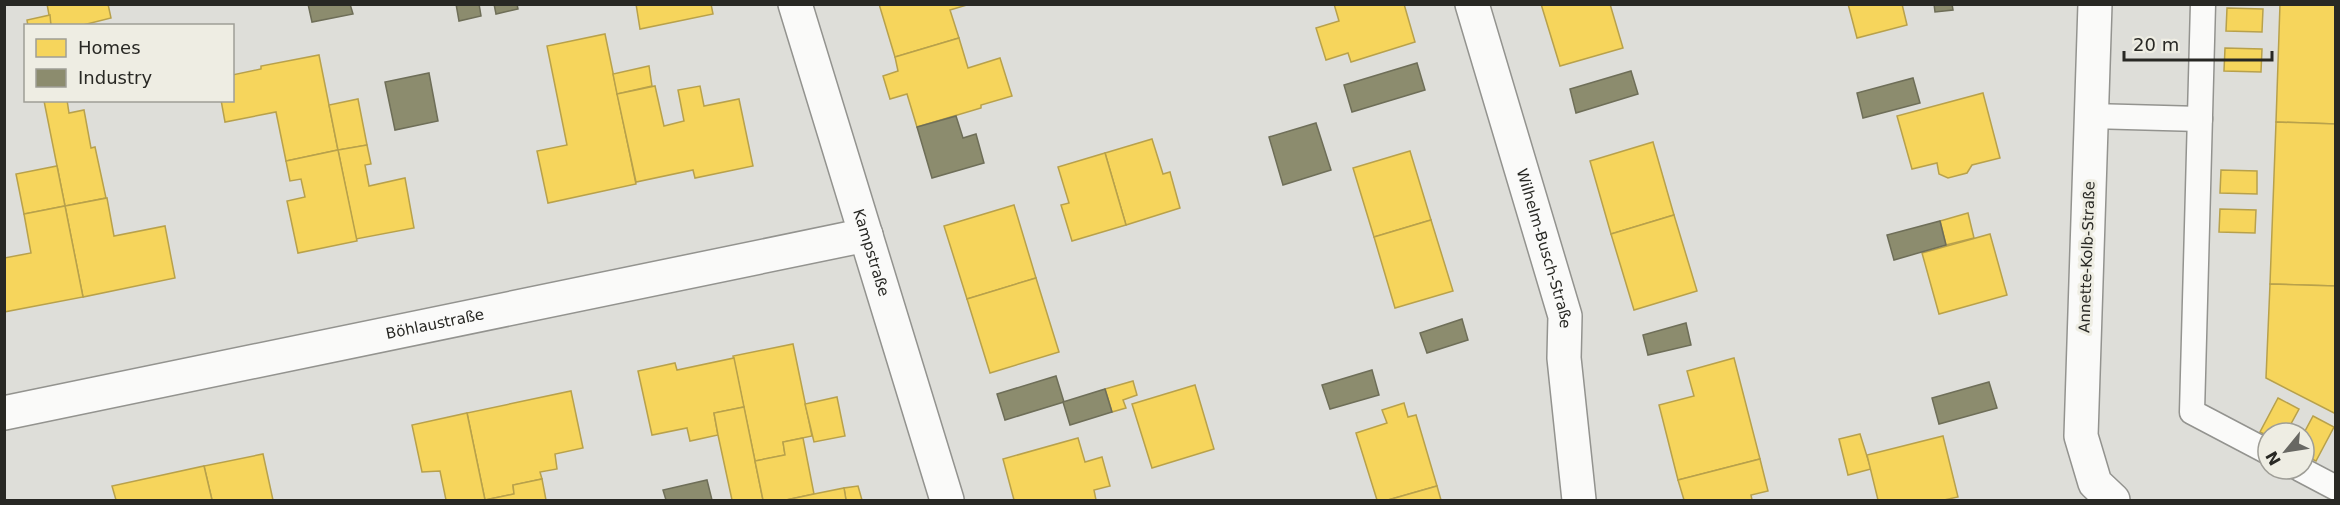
<svg xmlns="http://www.w3.org/2000/svg" width="2340" height="505" viewBox="0 0 2340 505" font-family="'DejaVu Sans',sans-serif">
	<style>
		.homes { fill: #f6d55c; stroke: #b8a14b; stroke-width: 1.5 }
		.industry { fill: #8c8c6e; stroke: #6e6e58; stroke-width: 1.5 }
		.lines { fill: none; stroke-linecap: round; stroke-linejoin: round }
		.lane-casing { stroke: #93938f; stroke-width: 27 }
		.street-casing { stroke: #93938f; stroke-width: 36 }
		.lane { stroke: #fafaf9; stroke-width: 24 }
		.street { stroke: #fafaf9; stroke-width: 33 }
		.labels { text-anchor: middle; dominant-baseline: central; stroke-width: 6; stroke-linejoin: round; paint-order: stroke }
		.street-label { font-size: 15px; fill: #282824; stroke: #eeede3 }
	</style>
	<rect width="100%" height="100%" fill="#deded9"/>
	<!-- homes -->
	<g class="homes">
		<polygon points="47,4 108,4 111,18 79,26 51,26"/>
		<polygon points="636,4 711,4 713,14 640,29"/>
		<polygon points="879,4 967,4 967,5 950,10 959,38 895,57"/>
		<polygon points="1334,4 1404,4 1415,42 1351,62 1348,53 1326,60 1316,28 1339,21"/>
		<polygon points="1541,4 1610,4 1623,48 1560,66"/>
		<polygon points="1848,4 1902,4 1907,25 1857,38"/>
		<polygon points="2280,4 2336,4 2336,124 2276,122"/>
		<polygon points="2227,8 2263,9 2262,32 2226,31"/>
		<polygon points="50,15 51,26 28,26 27,20"/>
		<polygon points="605,34 636,184 548,203 537,151 567,145 547,46"/>
		<polygon points="959,38 968,68 1000,58 1012,96 981,105 981,108 917,127 907,94 890,99 883,76 898,71 895,57"/>
		<polygon points="2225,48 2262,49 2261,72 2224,71"/>
		<polygon points="319,55 338,150 286,161 276,112 225,122 221,100 232,100 232,75 261,69 261,66"/>
		<polygon points="649,66 652,86 617,94 613,74"/>
		<polygon points="655,86 664,126 684,121 678,90 700,86 704,106 739,99 753,166 695,178 693,170 636,182 617,94"/>
		<polygon points="1983,93 2000,158 1972,165 1967,173 1948,178 1939,174 1937,163 1912,169 1897,116"/>
		<polygon points="358,99 367,145 338,150 329,105"/>
		<polygon points="67,100 69,113 84,110 91,148 95,147 106,198 65,206 44,101"/>
		<polygon points="2276,122 2336,124 2336,286 2270,284"/>
		<polygon points="1152,139 1163,174 1170,172 1180,208 1126,225 1105,153"/>
		<polygon points="1653,142 1674,215 1611,234 1590,161"/>
		<polygon points="367,145 371,164 365,165 369,186 405,178 414,228 356,239 338,150"/>
		<polygon points="338,150 357,241 298,253 287,201 305,197 301,179 290,181 286,161"/>
		<polygon points="1410,151 1431,220 1374,237 1353,168"/>
		<polygon points="1105,153 1126,225 1072,241 1061,205 1069,203 1058,167"/>
		<polygon points="57,166 65,206 24,214 16,174"/>
		<polygon points="2221,170 2257,171 2257,194 2220,193"/>
		<polygon points="107,198 114,236 165,226 175,278 83,297 65,206"/>
		<polygon points="1014,205 1036,278 967,299 944,226"/>
		<polygon points="65,206 83,297 4,312 4,258 31,253 24,214"/>
		<polygon points="2220,209 2256,210 2255,233 2219,232"/>
		<polygon points="1968,213 1974,238 1946,245 1940,221"/>
		<polygon points="1674,215 1697,291 1634,310 1611,234"/>
		<polygon points="1431,220 1453,291 1395,308 1374,237"/>
		<polygon points="1990,234 2007,295 1939,314 1922,253"/>
		<polygon points="1036,278 1059,352 990,373 967,299"/>
		<polygon points="2270,284 2336,286 2336,414 2266,378"/>
		<polygon points="793,344 812,436 783,442 785,455 755,461 733,356"/>
		<polygon points="734,358 744,407 714,413 718,435 690,441 687,428 652,435 638,371 675,363 677,370"/>
		<polygon points="1734,358 1760,459 1678,480 1659,405 1694,396 1687,371"/>
		<polygon points="1133,381 1137,395 1123,400 1126,408 1112,412 1105,389"/>
		<polygon points="1195,385 1214,449 1152,468 1132,404"/>
		<polygon points="571,391 583,448 555,454 557,469 540,472 542,479 513,485 514,494 485,500 467,413"/>
		<polygon points="837,397 845,436 814,442 805,404"/>
		<polygon points="2278,398 2299,409 2286,433 2268,433 2268,436 2260,432"/>
		<polygon points="1404,403 1408,417 1416,415 1437,486 1388,500 1377,500 1356,433 1387,423 1382,410"/>
		<polygon points="744,407 755,461 763,500 732,500 718,435 714,413"/>
		<polygon points="467,413 485,500 446,500 440,471 422,472 412,425"/>
		<polygon points="2313,416 2334,427 2316,461 2304,455 2304,433"/>
		<polygon points="1860,434 1871,469 1848,475 1839,439"/>
		<polygon points="1943,436 1958,497 1944,500 1878,500 1867,455"/>
		<polygon points="803,438 814,494 786,500 763,500 755,461 785,455 783,442"/>
		<polygon points="1078,438 1085,462 1102,457 1110,486 1094,490 1096,500 1014,500 1003,459"/>
		<polygon points="263,454 273,500 212,500 204,466"/>
		<polygon points="1760,459 1768,491 1751,495 1752,500 1684,500 1678,480"/>
		<polygon points="204,466 212,500 116,500 112,486"/>
		<polygon points="542,479 546,500 485,500 514,494 513,485"/>
		<polygon points="858,486 862,500 846,500 844,488"/>
		<polygon points="1437,486 1441,500 1388,500"/>
		<polygon points="844,488 846,500 786,500 814,494"/>
	</g>
	<!-- industry -->
	<g class="industry">
		<polygon points="308,4 350,4 353,14 312,22"/>
		<polygon points="456,4 479,4 481,16 459,21"/>
		<polygon points="494,4 517,4 518,9 496,14"/>
		<polygon points="1934,4 1952,4 1953,10 1935,12"/>
		<polygon points="1417,63 1425,90 1352,112 1344,85"/>
		<polygon points="1631,71 1638,94 1576,113 1570,89"/>
		<polygon points="429,73 438,121 395,130 385,82"/>
		<polygon points="1913,78 1920,103 1863,118 1857,93"/>
		<polygon points="956,116 963,138 976,134 984,163 932,178 917,127"/>
		<polygon points="1316,123 1331,170 1283,185 1269,137"/>
		<polygon points="1940,221 1946,245 1894,260 1887,235"/>
		<polygon points="1462,319 1468,340 1427,353 1420,333"/>
		<polygon points="1686,323 1691,345 1648,355 1643,335"/>
		<polygon points="1372,370 1379,395 1330,409 1322,385"/>
		<polygon points="1056,376 1064,402 1005,420 997,394"/>
		<polygon points="1989,382 1997,408 1939,424 1932,398"/>
		<polygon points="1105,389 1112,412 1070,425 1063,402"/>
		<polygon points="707,480 712,500 666,500 663,490"/>
	</g>
	<g class="lines">
		<!-- lane casing -->
		<g class="lane-casing">
			<g id="lane">
				<polyline points="2203,4 2192,412 2268,452"/>
				<polyline points="2091,116 2200,119"/>
				<polyline points="2300,469 2336,488"/>
			</g>
		</g>
		<!-- street casing -->
		<g class="street-casing">
			<g id="street">
				<path id="s1" d="M795 4 947 500"/>
				<path id="s2" d="M1472 4 1565 316 1564 358 1579 500"/>
				<polyline points="2095,4 2081,436 2095,483 2113,500"/>
				<path id="s3" d="M4 413 866 235"/>
			</g>
		</g>
		<!-- lane -->
		<use href="#lane" class="lane"/>
		<!-- street -->
		<use href="#street" class="street"/>
	</g>
	<g class="labels">
		<!-- street labels -->
		<g class="street-label">
			<text stroke="none"><textPath href="#s2" startOffset="255">Wilhelm-Busch-Straße</textPath></text>
			<text stroke="none"><textPath href="#s1" startOffset="260">Kampstraße</textPath></text>
			<text transform="translate(2087 257) rotate(-88)">Annette-Kolb-Straße</text>
			<text stroke="none"><textPath href="#s3" startOffset="440">Böhlaustraße</textPath></text>
		</g>
	</g>
	<!-- border -->
	<rect width="2340" height="505" fill="none" stroke="#282824" stroke-width="12"/>
	<!-- legend -->
	<rect x="24" y="24" width="210" height="78" fill="#eeede3" stroke="#9f9e97" stroke-width="1.5"/>
	<rect x="36" y="39" width="30" height="18" fill="#f6d55c" stroke="#9f9e97" stroke-width="1.5"/>
	<text x="78" y="54" font-size="18" fill="#282824">Homes</text>
	<rect x="36" y="69" width="30" height="18" fill="#8c8c6e" stroke="#9f9e97" stroke-width="1.5"/>
	<text x="78" y="84" font-size="18" fill="#282824">Industry</text>
	<!-- north arrow -->
	<g transform="translate(2286 451) rotate(240)"><circle r="28" fill="#eeede3" stroke="#9f9e97" stroke-width="1.5"/>
	<path d="M0-4.5L10 22L0 15L-10 22Z" fill="#686863"/>
	<text y="-9" font-size="16" font-weight="bold" text-anchor="middle" fill="#282824">N</text>
	</g>
	<!-- scale -->
	<path d="M2124 51v9h148v-9" fill="none" stroke="#282824" stroke-width="3"/>
	<text x="2133" y="51" font-size="18" fill="#282824" stroke="#eeede3" stroke-width="4.5" paint-order="stroke">20 m</text>
</svg>
